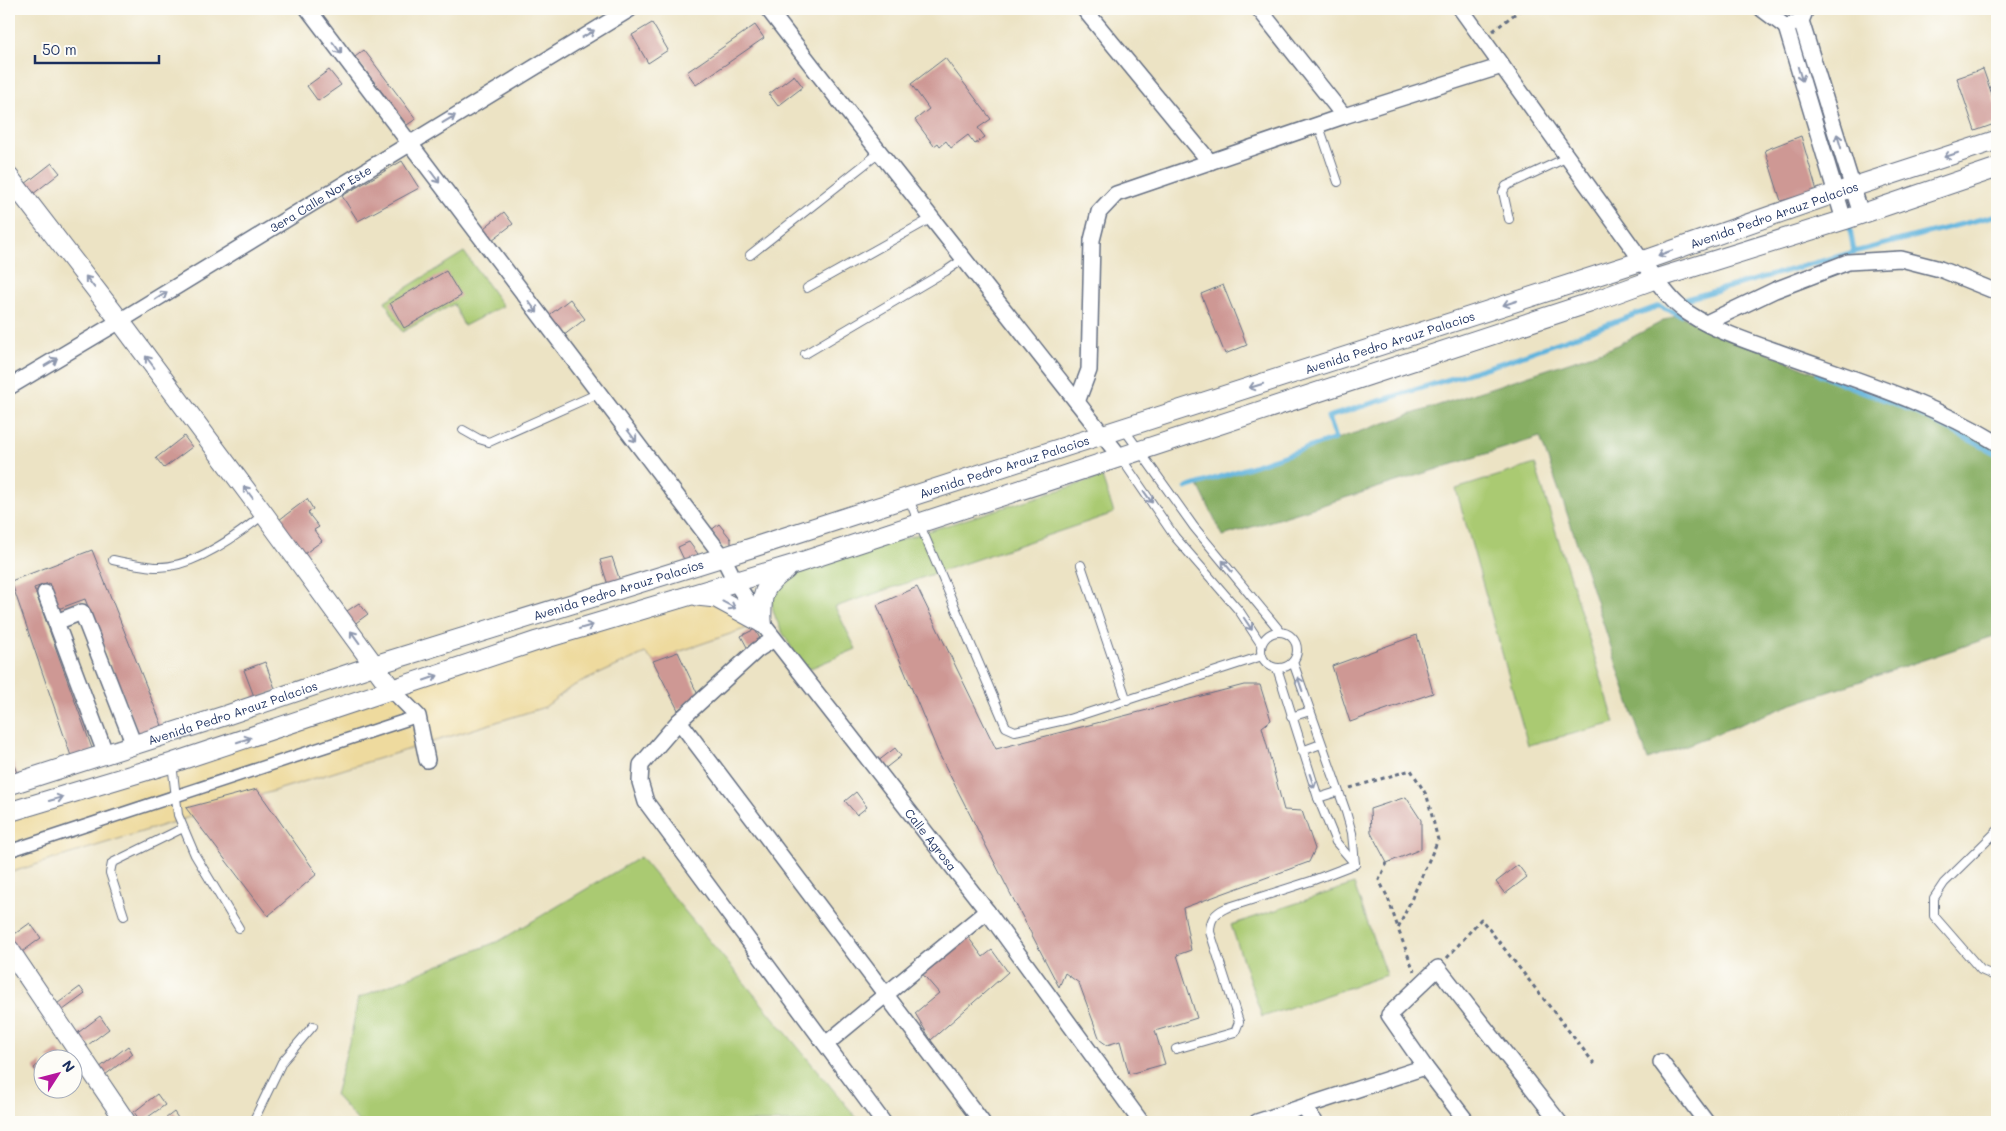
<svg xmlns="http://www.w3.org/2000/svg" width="2006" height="1131" viewBox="0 0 2006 1131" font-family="Mali,sans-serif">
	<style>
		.green { fill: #aaca72; stroke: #627c68 }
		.forest { fill: #87ae64; stroke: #516e61 }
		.sand { fill: #eeda9e; stroke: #84847e }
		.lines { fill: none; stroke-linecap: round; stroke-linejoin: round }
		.stream { stroke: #61b4dd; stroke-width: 5 }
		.building { fill: #ce9894 }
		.service-casing { stroke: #646e82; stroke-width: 10 }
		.pedestrian-casing { stroke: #646e82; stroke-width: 14 }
		.minor-casing { stroke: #646e82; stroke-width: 18 }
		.tertiary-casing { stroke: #646e82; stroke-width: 21 }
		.path { stroke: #646e82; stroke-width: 3; stroke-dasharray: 4 4; stroke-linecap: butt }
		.service { stroke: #fff; stroke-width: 8 }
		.pedestrian { stroke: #fff; stroke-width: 11 }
		.minor { stroke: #fff; stroke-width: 15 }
		.tertiary { stroke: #fff; stroke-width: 19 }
		.oneway { stroke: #8d97ae }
		.labels { text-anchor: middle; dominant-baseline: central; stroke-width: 4; stroke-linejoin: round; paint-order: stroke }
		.street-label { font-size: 12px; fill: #1b2f5e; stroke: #fdfcf7 }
	</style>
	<rect width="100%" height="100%" fill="#fdfcf7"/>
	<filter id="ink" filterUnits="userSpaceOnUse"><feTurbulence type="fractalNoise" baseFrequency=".02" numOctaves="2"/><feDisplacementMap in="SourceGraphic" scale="10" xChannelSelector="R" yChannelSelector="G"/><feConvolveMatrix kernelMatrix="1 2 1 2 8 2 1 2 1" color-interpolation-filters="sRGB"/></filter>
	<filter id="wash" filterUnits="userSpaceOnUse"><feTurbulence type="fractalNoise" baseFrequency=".0096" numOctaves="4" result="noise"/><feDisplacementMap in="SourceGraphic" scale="20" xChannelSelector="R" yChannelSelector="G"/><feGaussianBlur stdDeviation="1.12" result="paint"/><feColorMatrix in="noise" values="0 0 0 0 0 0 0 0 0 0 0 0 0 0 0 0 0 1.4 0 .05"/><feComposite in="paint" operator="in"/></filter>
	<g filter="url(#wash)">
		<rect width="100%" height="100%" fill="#ece3c4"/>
		<!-- green -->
		<g class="green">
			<polygon points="464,252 503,306 464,326 454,304 402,332 385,301"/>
			<polygon points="1535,464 1615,723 1528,745 1456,489"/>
			<path d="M1102 477 1114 513 835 607 856 649 806 670C794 650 759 606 776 584 780 580 788 576 793 573Z"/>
			<polygon points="640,857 860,1122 359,1122 335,1095 352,1031 358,998 501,940"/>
			<polygon points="1354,884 1386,975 1262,1017 1231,925"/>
		</g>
		<!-- forest -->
		<polygon class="forest" points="1677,314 1828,378 1997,446 1997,635 1790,705 1648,760 1569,519 1540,437 1223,536 1198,485 1611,348"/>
		<!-- sand -->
		<polygon class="sand" points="694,596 762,623 678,652 656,664 645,653 571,687 545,707 9,873 9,811"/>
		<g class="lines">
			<!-- stream -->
			<g class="stream">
				<polyline points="1849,223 1854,252 1997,215"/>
				<polyline points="1686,299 1854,252"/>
				<polyline points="1818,374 1915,412 1997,454"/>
				<polyline points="1186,488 1335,439 1328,417 1504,362 1659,306 1681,315"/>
			</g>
		</g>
		<g id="blocks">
			<!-- building -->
			<g class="building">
				<polygon points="652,23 668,50 648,63 632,35"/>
				<polygon points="755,25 764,38 696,85 687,72"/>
				<polygon points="364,50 416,119 407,125 355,57"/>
				<polygon points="945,58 991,119 978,128 985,137 975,144 968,135 951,148 946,141 940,146 938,143 934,146 915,120 929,109 911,84"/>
				<polygon points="1983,69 1997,109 1997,123 1975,131 1957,78"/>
				<polygon points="329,70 341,85 318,101 307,86"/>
				<polygon points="794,75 803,87 778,106 769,94"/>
				<polygon points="1801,136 1817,191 1781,201 1765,150"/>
				<polygon points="402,161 419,188 358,221 342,196"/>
				<polygon points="52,163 60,173 33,194 25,184"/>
				<polygon points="504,212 513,224 488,243 479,232"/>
				<polygon points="446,271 461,296 404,328 390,303"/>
				<polygon points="1223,285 1247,345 1225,354 1201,294"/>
				<polygon points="570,299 585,319 563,336 548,316"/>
				<polygon points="184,436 192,447 164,468 156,458"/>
				<polygon points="307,499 313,509 308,513 319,527 314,530 322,541 300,557 275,523"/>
				<polygon points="719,524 731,539 731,548 722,546 710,531"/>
				<polygon points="689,542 698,554 697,559 686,564 678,547"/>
				<polygon points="92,550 163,728 139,736 85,599 58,609 49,583 34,588 93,751 72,759 11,581"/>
				<polygon points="612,557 620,581 608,585 600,560"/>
				<polygon points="917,587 996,749 1244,685 1260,685 1271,720 1262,727 1284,810 1302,811 1315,849 1309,862 1183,908 1191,950 1177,955 1197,1018 1155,1031 1165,1064 1129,1074 1120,1041 1107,1045 1100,1040 1079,983 1065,973 1059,987 1007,887 938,752 877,605"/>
				<polygon points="359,603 368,614 353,625 344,613"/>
				<polygon points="755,629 763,645 748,649 741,636"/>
				<polygon points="1417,635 1433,693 1350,722 1332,666"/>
				<polygon points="678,652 698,695 678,710 653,661"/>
				<polygon points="265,662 276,691 255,699 244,670"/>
				<polygon points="895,748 901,756 883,770 877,762"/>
				<polygon points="9,754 18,775 9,778"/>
				<polygon points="257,789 317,874 268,916 186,808"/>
				<polygon points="856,792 867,807 857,815 845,801"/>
				<polygon points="1406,797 1421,820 1421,849 1387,863 1371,833 1370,809"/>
				<polygon points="1518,865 1527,877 1505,894 1496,882"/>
				<polygon points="30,923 41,938 18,955 9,943 9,938"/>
				<polygon points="965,933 983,957 992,950 1008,972 931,1040 915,1013 939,993 920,971"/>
				<polygon points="80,987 85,994 59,1013 54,1006"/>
				<polygon points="100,1016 109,1029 84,1048 75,1035"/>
				<polygon points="128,1046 133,1054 105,1075 99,1068"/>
				<polygon points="57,1050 63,1058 46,1058"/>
				<polygon points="42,1061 42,1075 40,1077 34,1068"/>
				<polygon points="157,1094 165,1105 141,1122 134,1112"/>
				<polygon points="174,1112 180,1121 161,1122"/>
			</g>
		</g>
	</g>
	<g filter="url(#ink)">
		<use href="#blocks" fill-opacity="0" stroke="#646e82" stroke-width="1"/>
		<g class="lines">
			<!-- service casing -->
			<g class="service-casing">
				<g id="service">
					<polyline points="1319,126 1338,182"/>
					<polyline points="1509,219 1503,192 1506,186 1568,157"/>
					<polyline points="750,255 879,153"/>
					<polyline points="807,288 932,218"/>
					<polyline points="805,354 946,271 965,258"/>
					<polyline points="1124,429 1194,527 1280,631"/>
					<polyline points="463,430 479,439 489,442 599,393"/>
					<polyline points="1121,458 1175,537 1240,612 1261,644"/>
					<polyline points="908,497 1006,727 1015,731 1069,719 1262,656"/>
					<path d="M113 560C127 563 141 566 155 567 192 569 237 536 264 514"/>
					<polyline points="1081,565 1127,701"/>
					<circle cx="1279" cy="650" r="18"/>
					<polyline points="1293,662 1346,812 1352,833 1355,864"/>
					<polyline points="1277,668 1318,798 1336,842 1355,864"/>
					<polyline points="1291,717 1310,711"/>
					<polyline points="1302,751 1321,744"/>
					<polyline points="172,763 178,815 195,855 239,928"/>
					<polyline points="1318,798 1337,792"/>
					<polyline points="1997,831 1944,883 1934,898 1934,916 1981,970 1997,977"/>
					<polyline points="124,916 110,873 112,863 183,828"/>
					<path d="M1176 1049 1235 1032 1239 1022 1210 932C1210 919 1215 913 1226 908L1311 881 1355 864"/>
					<polyline points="253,1122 282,1062 313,1026"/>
				</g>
			</g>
			<!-- pedestrian casing -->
			<g class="pedestrian-casing">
				<polyline id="pedestrian" points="9,851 418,716"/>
			</g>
			<!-- minor casing -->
			<g class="minor-casing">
				<g id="minor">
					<path id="s1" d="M308 9 723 557 736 583 762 623 987 911 1141 1122"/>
					<path d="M768 9C884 160 1003 307 1120 457"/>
					<polyline points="1084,9 1210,162"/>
					<polyline points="1259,9 1344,116"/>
					<path d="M1461 9 1655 279C1663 288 1671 300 1680 307 1705 328 1753 343 1784 354 1856 380 1932 403 1997 443"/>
					<polyline points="1762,9 1786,27 1795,23"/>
					<polyline points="1806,9 1801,21 1861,214"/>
					<polyline points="1786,27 1844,220"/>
					<polyline points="1706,323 1775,290 1848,262 1901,259 1940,269 1997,292"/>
					<path id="s2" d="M9 387 120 321 630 9"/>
					<polyline points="1077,402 1089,370 1092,240 1099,212 1116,194 1344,116 1502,66"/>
					<polyline points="45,593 106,755"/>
					<polyline points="56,622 82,612 134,745"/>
					<polyline points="774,639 757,650 679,721 982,1122"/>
					<polyline points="393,691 418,716 427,760"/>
					<polyline points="679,721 641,765 640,782 646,802 883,1122"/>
					<polyline points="826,1044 987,911"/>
					<polyline points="1661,1062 1706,1122"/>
					<polyline points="1304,1107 1315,1122"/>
					<polyline points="1257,1122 1425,1067"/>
					<polyline points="1467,1122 1425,1067 1389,1015 1438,968 1559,1122"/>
				</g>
			</g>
			<!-- tertiary casing -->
			<g class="tertiary-casing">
				<g id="tertiary">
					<polyline points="9,177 120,321 264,514 393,691"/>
					<polyline points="697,596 716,598 762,623"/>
					<path d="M762 623C761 595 762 586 786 570"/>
					<path id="s3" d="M9 785 227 715 375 665 723 557 1642 261 1853 187 1997 140"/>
					<polyline points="9,812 172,763 537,641 795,564 1589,303 1655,279 1844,220 1997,168"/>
					<polyline points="9,949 126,1122"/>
				</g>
			</g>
			<!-- path -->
			<g class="path">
				<polyline points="1493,31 1521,9"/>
				<polyline points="1350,788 1411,770 1427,796 1438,840 1398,929 1414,971"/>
				<polyline points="1387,863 1379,880 1388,898 1398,928"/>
				<polyline points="1447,958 1481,919 1597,1067"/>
			</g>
			<!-- service -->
			<use href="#service" class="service"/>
			<!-- pedestrian -->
			<use href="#pedestrian" class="pedestrian"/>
			<!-- minor -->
			<use href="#minor" class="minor"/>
			<!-- tertiary -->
			<use href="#tertiary" class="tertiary"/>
		</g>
		<!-- one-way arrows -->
		<defs><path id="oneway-shaft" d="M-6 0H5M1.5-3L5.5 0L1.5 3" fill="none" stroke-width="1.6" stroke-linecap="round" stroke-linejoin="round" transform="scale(1.25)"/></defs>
		<g class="oneway">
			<use href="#oneway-shaft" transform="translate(588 34) rotate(-31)"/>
			<use href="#oneway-shaft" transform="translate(337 48) rotate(53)"/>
			<use href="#oneway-shaft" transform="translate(1800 74) rotate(73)"/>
			<use href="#oneway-shaft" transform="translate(449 119) rotate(-31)"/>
			<use href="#oneway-shaft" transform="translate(1839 141) rotate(-107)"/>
			<use href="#oneway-shaft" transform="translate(1951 155) rotate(162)"/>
			<use href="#oneway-shaft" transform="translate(435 177) rotate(53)"/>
			<use href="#oneway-shaft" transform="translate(1665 253) rotate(161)"/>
			<use href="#oneway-shaft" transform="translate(90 282) rotate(-128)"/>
			<use href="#oneway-shaft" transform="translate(161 296) rotate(-32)"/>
			<use href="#oneway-shaft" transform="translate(1510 303) rotate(162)"/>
			<use href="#oneway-shaft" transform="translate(533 307) rotate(53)"/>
			<use href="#oneway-shaft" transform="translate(51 362) rotate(-31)"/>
			<use href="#oneway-shaft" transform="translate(150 362) rotate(-127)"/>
			<use href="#oneway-shaft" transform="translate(1256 386) rotate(163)"/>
			<use href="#oneway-shaft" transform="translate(632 436) rotate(53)"/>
			<use href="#oneway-shaft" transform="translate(248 492) rotate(-127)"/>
			<use href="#oneway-shaft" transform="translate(1148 497) rotate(54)"/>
			<use href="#oneway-shaft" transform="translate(1227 566) rotate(-130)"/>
			<use href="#oneway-shaft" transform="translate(729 605) rotate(28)"/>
			<use href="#oneway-shaft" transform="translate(1248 624) rotate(56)"/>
			<use href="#oneway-shaft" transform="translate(586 627) rotate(-16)"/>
			<use href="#oneway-shaft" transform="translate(355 637) rotate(-126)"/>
			<use href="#oneway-shaft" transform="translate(431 678) rotate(-19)"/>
			<use href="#oneway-shaft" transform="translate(1300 684) rotate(-109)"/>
			<use href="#oneway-shaft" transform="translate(244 740) rotate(-18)"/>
			<use href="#oneway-shaft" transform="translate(1312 781) rotate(71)"/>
			<use href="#oneway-shaft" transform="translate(56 799) rotate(-16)"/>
		</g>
	</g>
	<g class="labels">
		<!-- street labels -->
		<g class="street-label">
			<text stroke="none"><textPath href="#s2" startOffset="364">3era Calle Nor Este</textPath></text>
			<text stroke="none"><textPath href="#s3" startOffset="1855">Avenida Pedro Arauz Palacios</textPath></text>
			<text stroke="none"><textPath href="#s3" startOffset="1450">Avenida Pedro Arauz Palacios</textPath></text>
			<text stroke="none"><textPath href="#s3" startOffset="1045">Avenida Pedro Arauz Palacios</textPath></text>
			<text stroke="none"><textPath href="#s3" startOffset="640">Avenida Pedro Arauz Palacios</textPath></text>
			<text stroke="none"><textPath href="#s3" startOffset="235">Avenida Pedro Arauz Palacios</textPath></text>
			<text stroke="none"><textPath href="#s1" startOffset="1039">Calle Agrosa</textPath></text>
		</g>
	</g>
	<!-- margin -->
	<rect width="2006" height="1131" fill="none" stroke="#fdfcf7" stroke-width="30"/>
	<!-- north arrow -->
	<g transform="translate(58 1074) rotate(54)"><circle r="24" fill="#fdfcf7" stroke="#a3aaba"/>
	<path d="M0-4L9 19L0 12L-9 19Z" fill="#b5179e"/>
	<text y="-8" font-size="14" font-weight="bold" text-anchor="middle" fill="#1b2f5e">N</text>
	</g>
	<!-- scale -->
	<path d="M35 55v8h124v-8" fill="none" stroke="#1b2f5e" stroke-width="2.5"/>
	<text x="42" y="55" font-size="15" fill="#1b2f5e" stroke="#fdfcf7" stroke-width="4" paint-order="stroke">50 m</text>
</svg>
